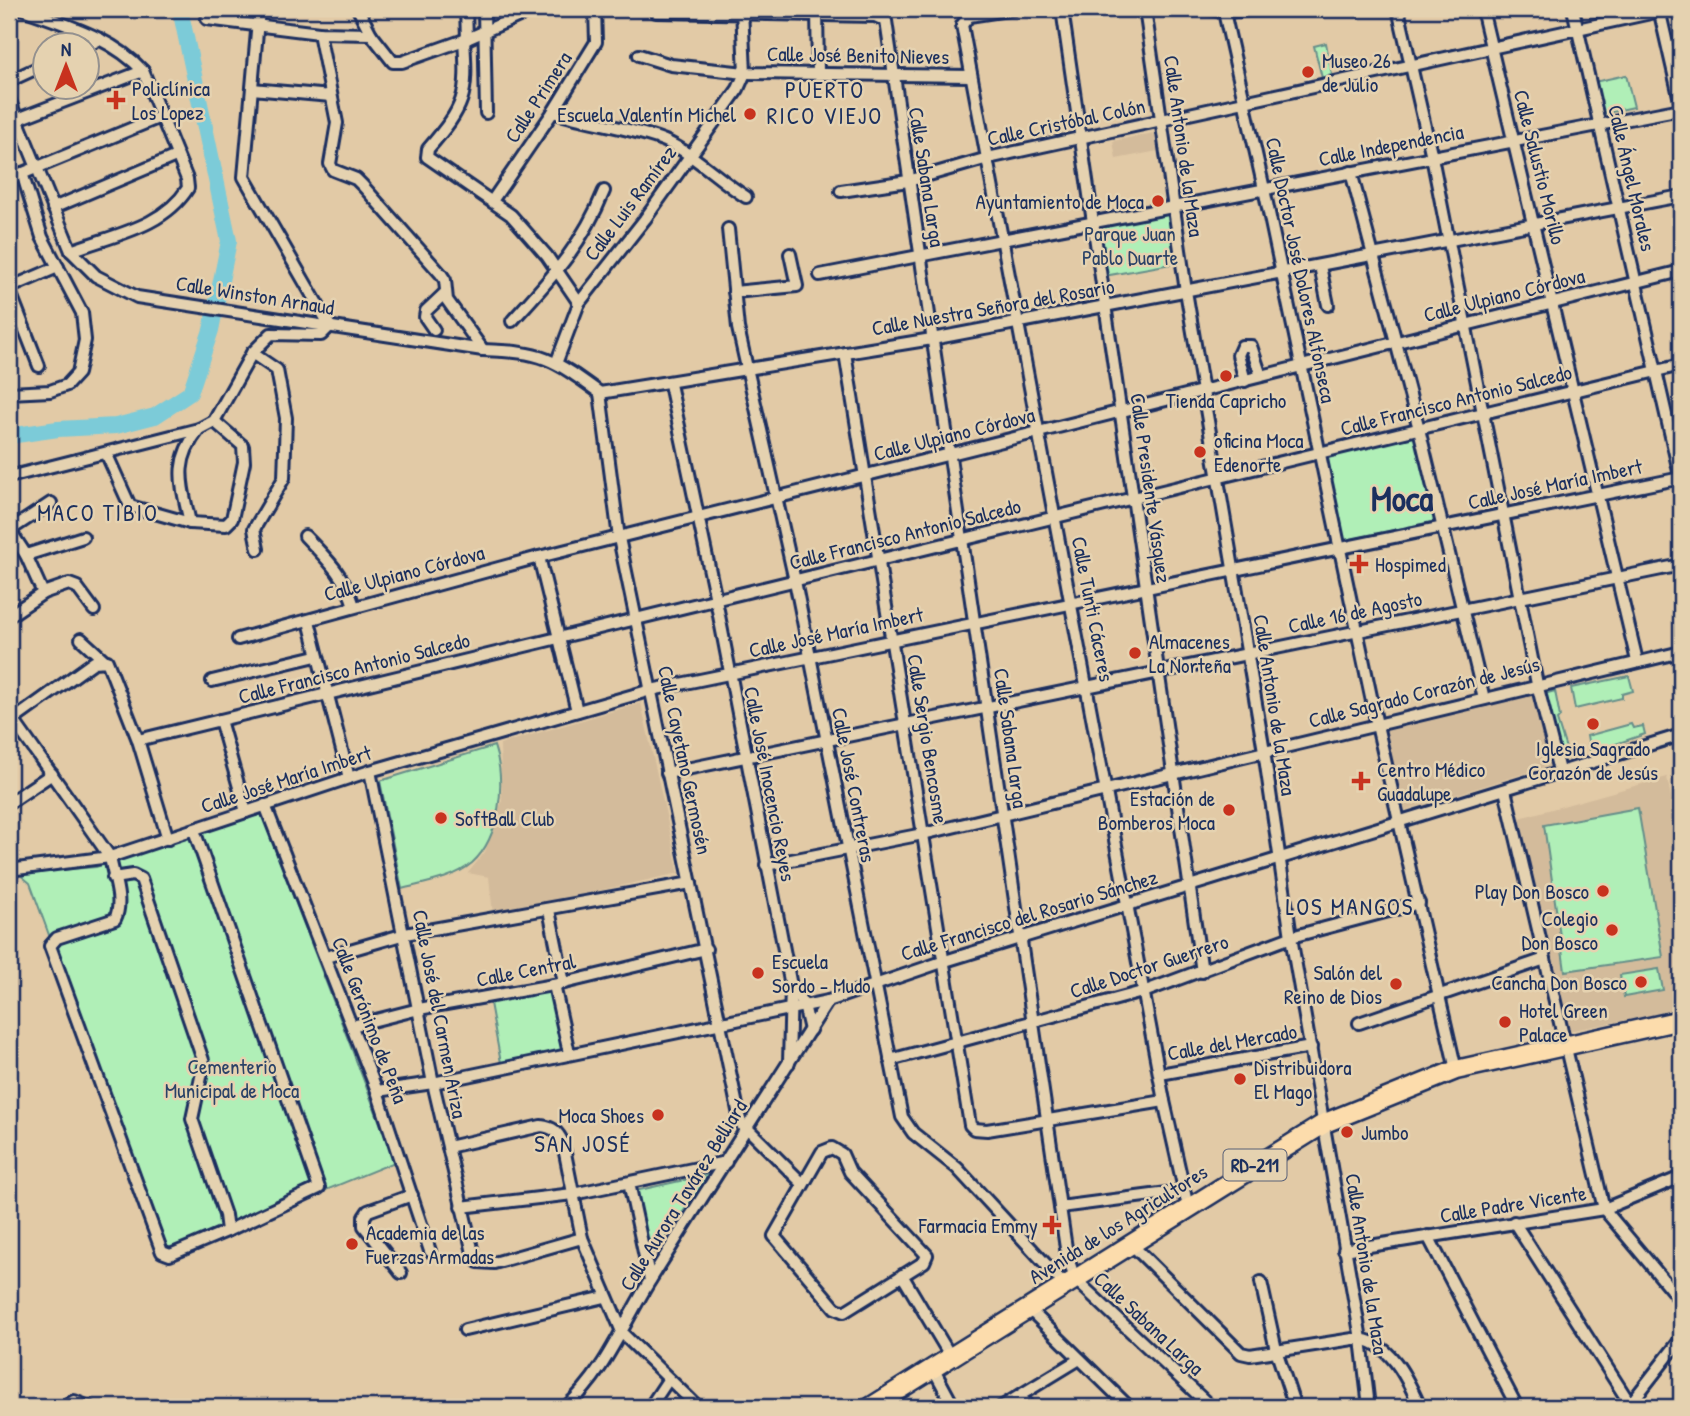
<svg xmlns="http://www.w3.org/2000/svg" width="1690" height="1416" viewBox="0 0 1690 1416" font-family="'Patrick Hand',sans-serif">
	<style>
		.built { fill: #d3bb9b }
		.green { fill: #b0efb7; stroke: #668f8a; stroke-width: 2 }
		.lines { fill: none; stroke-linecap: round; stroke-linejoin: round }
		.river { stroke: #7ccbd8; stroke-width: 16 }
		.street-casing { stroke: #1b2f5e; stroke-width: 16 }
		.primary-casing { stroke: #1b2f5e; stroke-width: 23 }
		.street { stroke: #e5d2b0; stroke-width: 10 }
		.primary { stroke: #fcdcac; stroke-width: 18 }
		.poi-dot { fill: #c8321e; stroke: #e5d2b0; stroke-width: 2.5 }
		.labels { text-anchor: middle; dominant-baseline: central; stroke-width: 5; stroke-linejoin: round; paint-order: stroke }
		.shield { fill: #e5d2b0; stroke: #586077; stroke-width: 2 }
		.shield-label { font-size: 19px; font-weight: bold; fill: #1b2f5e }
		.street-label { font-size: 21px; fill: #1b2f5e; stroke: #e5d2b0 }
		.poi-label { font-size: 21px; fill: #1b2f5e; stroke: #e5d2b0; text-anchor: start }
		.park-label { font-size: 21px; fill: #2a4267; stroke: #e5d2b0 }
		.neighbourhood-label { font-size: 23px; letter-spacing: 2px; fill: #1b2f5e; stroke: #e5d2b0 }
		.town-label { font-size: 35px; font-weight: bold; fill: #1b2f5e; stroke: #e5d2b0 }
	</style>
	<rect width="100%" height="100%" fill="#e2caa6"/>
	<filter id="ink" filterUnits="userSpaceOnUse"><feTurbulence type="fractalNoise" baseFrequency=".0143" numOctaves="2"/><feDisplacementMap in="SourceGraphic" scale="14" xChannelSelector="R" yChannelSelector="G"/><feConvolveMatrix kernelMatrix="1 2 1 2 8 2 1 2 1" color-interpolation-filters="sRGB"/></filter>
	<g filter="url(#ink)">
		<!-- built -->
		<g class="built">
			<polygon points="1154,133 1158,151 1116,159 1113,141"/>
			<polygon points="1531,690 1549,766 1405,810 1383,729"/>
			<polygon points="641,703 679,873 493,914 489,877 468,873 485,852 502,801 500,744"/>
			<polygon points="1667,777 1681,849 1681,1010 1568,1031 1516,819"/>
		</g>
		<!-- green -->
		<g class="green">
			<polygon points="1326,43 1332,75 1322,78 1314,46"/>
			<polygon points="1626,75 1634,107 1602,114 1594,82"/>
			<polygon points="1169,211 1177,263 1104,276 1096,225"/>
			<polygon points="1416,432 1436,521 1343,541 1327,456"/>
			<polygon points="1629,676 1633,691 1622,694 1622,698 1575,709 1571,688"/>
			<polygon points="1555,691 1560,717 1557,720 1569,758 1559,761 1544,694"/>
			<polygon points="1631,724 1633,728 1643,726 1645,734 1590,753 1587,736"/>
			<path d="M494 746C506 780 501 837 472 863 453 879 425 883 402 889L380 781Z"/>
			<polygon points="259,807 395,1162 166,1255 30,883 18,873 96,867"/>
			<polygon points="1638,808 1663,957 1565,971 1544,825"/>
			<polygon points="1659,969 1663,990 1624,997 1620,975"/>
			<polygon points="552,991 566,1051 501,1063 490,1003"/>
			<polygon points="711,1174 649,1258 635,1191"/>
		</g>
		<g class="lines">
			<!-- river -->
			<polyline class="river" points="9,436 58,429 116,426 155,416 190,393 211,330 229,241 180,9"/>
			<!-- street casing -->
			<g class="street-casing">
				<g id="street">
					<path d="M23 9C65 25 112 37 143 71L187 179 188 188C163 228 112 235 71 251"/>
					<polyline points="358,9 371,34"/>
					<polyline points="466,9 467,39"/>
					<polyline points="484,9 486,113"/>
					<polyline points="817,9 818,74"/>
					<polyline points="1014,9 969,16 962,25 1164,1101 1188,1207"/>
					<polyline points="1062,9 1202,972"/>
					<polyline points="1145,9 1186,291 1264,751 1291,937 1361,1339 1369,1407"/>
					<polyline points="1210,9 1224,12 1261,9"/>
					<polyline points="1398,9 1432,157 1537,684 1559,771"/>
					<polyline points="1482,9 1637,661"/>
					<polyline points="1573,9 1681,480"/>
					<polyline points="1659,9 1681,105"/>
					<polyline points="656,12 875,16 886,21 1067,1255 1075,1279 1211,1407"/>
					<polyline points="1224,12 1264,189 1377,725 1456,1070"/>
					<polyline points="207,19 319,33 371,34 393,62 402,62 467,39 535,9"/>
					<polyline points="319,33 337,123 330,164 333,170 356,179 363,186 441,274 445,280 447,300 483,350"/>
					<path d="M464 40C468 97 465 106 428 149L427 157 511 215 547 256 579 303"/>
					<polyline points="87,46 100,39"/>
					<polyline points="639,55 671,65 745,73 970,76"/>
					<polyline points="9,81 46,64"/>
					<polyline points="252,89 331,96"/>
					<path d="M9 99 71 251 96 276 137 297 483 350C543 352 552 358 600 393"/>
					<path d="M553 112C586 122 636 129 665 141 693 153 719 180 746 197"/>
					<polyline points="18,119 143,71"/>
					<polyline points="1351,172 1419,429 1484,699"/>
					<polyline points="9,179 160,117"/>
					<polyline points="841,191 908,181 988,158 1669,9"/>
					<polyline points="492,201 553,112 596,42 595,9"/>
					<polyline points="53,208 176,156"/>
					<polyline points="728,229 738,328 795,581 902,1117 913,1133 957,1168 1065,1285"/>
					<polyline points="1320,266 1328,305"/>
					<polyline points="820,275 1681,109"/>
					<polyline points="9,288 58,267"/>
					<polyline points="9,289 39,366"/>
					<polyline points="734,292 797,286 790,254"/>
					<path d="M512 321C551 278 582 246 604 191"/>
					<polyline points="434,330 425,317 426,311 445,293"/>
					<polyline points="252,353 277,370 286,418 284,478 254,529 258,549"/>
					<polyline points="845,353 970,1125 974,1129 987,1130 1164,1101"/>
					<polyline points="557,361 579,303 645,219 738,89 745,73 742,9"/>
					<polyline points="1245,381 1238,355 1242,346 1251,346 1261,376"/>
					<polyline points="670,384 716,600 791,986 789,1063"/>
					<polyline points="9,393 50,391 67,385 78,373 85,340 82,313 42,237 22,173"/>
					<polyline points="600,393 932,339 1681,196"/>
					<polyline points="600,393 619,538 740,1120 743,1127 748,1129 802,1183"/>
					<polyline points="107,455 130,506 190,523 226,525 232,519 244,462 243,446 214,421"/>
					<polyline points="9,477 199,429 214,421 252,353 271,334 321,335 330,326 244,177 259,9"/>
					<path d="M190 523C182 485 172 463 199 429"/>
					<polyline points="9,529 26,555 43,593"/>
					<polyline points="10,530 51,503"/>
					<path d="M305 536C327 559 345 576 354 606"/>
					<polyline points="26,555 83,537"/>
					<polyline points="539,557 577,711"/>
					<polyline points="9,616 43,593 69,584 77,587 94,610"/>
					<polyline points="309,621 349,778"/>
					<polyline points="81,639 104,660"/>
					<polyline points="238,639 539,557 1681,271"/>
					<polyline points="212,681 316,656"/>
					<path d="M9 714 110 857C113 876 124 901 115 919L57 938 50 946 162 1252 170 1255 227 1231 225 1215 192 1119 204 1063 141 879 133 875 113 878"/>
					<polyline points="220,720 246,812"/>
					<polyline points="9,723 94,662 107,661 138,740 168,839"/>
					<polyline points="138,740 1681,365"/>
					<polyline points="370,771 433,1083 474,1257 478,1262 494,1263 582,1238"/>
					<polyline points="667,773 1681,565"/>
					<polyline points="1505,790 1604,1209 1681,1301"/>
					<polyline points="9,803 52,774"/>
					<polyline points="265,805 377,1091 430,1251"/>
					<polyline points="194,830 319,1188 227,1231"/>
					<polyline points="766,865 923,834 1681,652"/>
					<polyline points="9,870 110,857 370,771 651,690 1681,478"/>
					<polyline points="549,910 564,983"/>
					<polyline points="326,957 405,934 691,883"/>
					<polyline points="554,985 569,1053"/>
					<polyline points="791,986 804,1005 810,1030"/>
					<polyline points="1359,1023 1545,959"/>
					<polyline points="352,1026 419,1009 564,983 706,949"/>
					<polyline points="890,1060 1146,991 1291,937 1419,903"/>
					<polyline points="1160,1074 1311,1047"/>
					<polyline points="377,1091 433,1083 828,1001 945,961 1681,735"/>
					<path d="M448 1147 541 1126C553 1127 558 1132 563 1143L582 1238 623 1334 698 1407"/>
					<polygon points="832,1148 842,1154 850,1172 927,1255 924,1262 844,1312 835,1308 774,1236 822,1152"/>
					<polyline points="629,1183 650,1280"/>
					<polyline points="461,1207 573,1194 726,1162"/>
					<polyline points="1060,1207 1183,1191"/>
					<polyline points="1514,1222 1632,1407"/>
					<polyline points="1428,1236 1517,1407"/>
					<path d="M1131 1244 1241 1353 1250 1355 1353 1339C1389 1337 1408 1380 1420 1407"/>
					<polyline points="1344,1250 1604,1209 1681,1177"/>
					<polyline points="401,1273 364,1226 364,1217 368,1211 412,1195"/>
					<polyline points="902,1275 951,1357"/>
					<polyline points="1261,1282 1276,1350 1295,1407"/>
					<polyline points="1028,1308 1129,1407"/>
					<polyline points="465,1330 605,1297"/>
					<polyline points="933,1368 954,1407"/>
					<polyline points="1020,1397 1030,1407"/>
					<polyline points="65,1407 74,1401 89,1407"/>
					<path d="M566 1407C606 1372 623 1323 651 1279 709 1186 769 1093 828 1001"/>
					<polyline points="650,1407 668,1380"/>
					<polyline points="1001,1407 1078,1360"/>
					<polyline points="1628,1407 1681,1339"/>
				</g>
			</g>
			<!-- primary casing -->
			<g class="primary-casing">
				<polyline id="primary" points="871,1407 1325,1123 1456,1070 1681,1020"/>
			</g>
			<!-- street -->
			<use href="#street" class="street"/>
			<!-- primary -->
			<use href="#primary" class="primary"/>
		</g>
	</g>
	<!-- markers -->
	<g class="poi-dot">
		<circle cx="1308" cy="72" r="7"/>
		<path d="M112.5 89.5h7v7h7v7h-7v7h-7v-7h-7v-7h7z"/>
		<circle cx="750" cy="114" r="7"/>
		<circle cx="1158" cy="201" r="7"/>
		<circle cx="1226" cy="376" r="7"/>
		<circle cx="1200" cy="452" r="7"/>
		<path d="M1355.5 553.5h7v7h7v7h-7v7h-7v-7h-7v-7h7z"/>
		<circle cx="1135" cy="653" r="7"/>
		<circle cx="1593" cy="724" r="7"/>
		<path d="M1357.5 770.5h7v7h7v7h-7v7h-7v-7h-7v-7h7z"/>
		<circle cx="1229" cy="810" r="7"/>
		<circle cx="441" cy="818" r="7"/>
		<circle cx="1603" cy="891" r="7"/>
		<circle cx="1612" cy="930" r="7"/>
		<circle cx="758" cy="973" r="7"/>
		<circle cx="1641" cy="982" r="7"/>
		<circle cx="1396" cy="984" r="7"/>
		<circle cx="1505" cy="1022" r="7"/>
		<circle cx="1240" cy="1079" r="7"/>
		<circle cx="658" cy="1115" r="7"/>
		<circle cx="1347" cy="1132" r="7"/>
		<path d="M1048.5 1214.5h7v7h7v7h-7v7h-7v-7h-7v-7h7z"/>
		<circle cx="352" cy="1244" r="7"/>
	</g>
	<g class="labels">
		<!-- shield labels -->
		<rect class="shield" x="1223.5" y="1149.5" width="63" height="31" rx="5"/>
		<g class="shield-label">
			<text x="1255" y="1165">RD-211</text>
		</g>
		<!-- street labels -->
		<g class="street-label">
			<text transform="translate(858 55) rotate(1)">Calle José Benito Nieves</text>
			<text transform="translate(538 97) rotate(-57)">Calle Primera</text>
			<text transform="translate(1066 122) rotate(-12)">Calle Cristóbal Colón</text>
			<text transform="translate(1391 145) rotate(-11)">Calle Independencia</text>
			<text transform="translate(1184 146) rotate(82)">Calle Antonio de la Maza</text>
			<text transform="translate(1540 167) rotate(76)">Calle Salustio Morillo</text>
			<text transform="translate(927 177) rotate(81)">Calle Sabana Larga</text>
			<text transform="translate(1632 178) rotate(77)">Calle Ángel Morales</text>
			<text transform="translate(630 203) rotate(-53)">Calle Luis Ramírez</text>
			<text transform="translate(1301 270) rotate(78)">Calle Doctor José Dolores Alfonseca</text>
			<text transform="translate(255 295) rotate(9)">Calle Winston Arnaud</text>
			<text transform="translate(1504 295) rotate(-14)">Calle Ulpiano Córdova</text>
			<text transform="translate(993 307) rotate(-10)">Calle Nuestra Señora del Rosario</text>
			<text transform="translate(1456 400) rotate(-14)">Calle Francisco Antonio Salcedo</text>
			<text transform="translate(954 434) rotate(-14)">Calle Ulpiano Córdova</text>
			<text transform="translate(1555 484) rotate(-12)">Calle José María Imbert</text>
			<text transform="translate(1151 488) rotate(82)">Calle Presidente Vásquez</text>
			<text transform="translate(905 534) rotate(-14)">Calle Francisco Antonio Salcedo</text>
			<text transform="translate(404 573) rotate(-15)">Calle Ulpiano Córdova</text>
			<text transform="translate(1093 609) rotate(79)">Calle Tunti Cáceres</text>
			<text transform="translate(1355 612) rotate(-12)">Calle 16 de Agosto</text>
			<text transform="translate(836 632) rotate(-12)">Calle José María Imbert</text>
			<text transform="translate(354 668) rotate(-14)">Calle Francisco Antonio Salcedo</text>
			<text transform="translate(1424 692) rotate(-14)">Calle Sagrado Corazón de Jesús</text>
			<text transform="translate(1275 705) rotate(81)">Calle Antonio de la Maza</text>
			<text transform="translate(1011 738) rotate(82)">Calle Sabana Larga</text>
			<text transform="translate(928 739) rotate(81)">Calle Sergio Bencosme</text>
			<text transform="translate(685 760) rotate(78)">Calle Cayetano Germosén</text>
			<text transform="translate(286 779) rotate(-18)">Calle José María Imbert</text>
			<text transform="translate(770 784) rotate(79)">Calle José Inocencio Reyes</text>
			<text transform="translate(854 785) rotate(79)">Calle José Contreras</text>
			<text transform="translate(1029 915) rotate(-17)">Calle Francisco del Rosario Sánchez</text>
			<text transform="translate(1149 966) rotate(-18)">Calle Doctor Guerrero</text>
			<text transform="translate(526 970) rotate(-11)">Calle Central</text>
			<text transform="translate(440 1014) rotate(79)">Calle José del Carmen Ariza</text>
			<text transform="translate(370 1020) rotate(69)">Calle Gerónimo de Peña</text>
			<text transform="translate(1232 1042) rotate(-10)">Calle del Mercado</text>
			<text transform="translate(683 1195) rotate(-58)">Calle Aurora Tavárez Belliard</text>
			<text transform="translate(1513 1204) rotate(-9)">Calle Padre Vicente</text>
			<text transform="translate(1118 1224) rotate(-32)">Avenida de los Agricultores</text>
			<text transform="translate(1367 1264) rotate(81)">Calle Antonio de la Maza</text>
			<text transform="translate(1149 1323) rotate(43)">Calle Sabana Larga</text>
		</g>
		<!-- poi labels -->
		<g class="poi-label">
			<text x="1322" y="60">Museo 26<tspan x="1322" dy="24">de Julio</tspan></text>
			<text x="132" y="88">Policlínica<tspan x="132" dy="24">Los Lopez</tspan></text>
			<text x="736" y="114" text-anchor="end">Escuela Valentín Michel</text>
			<text x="1144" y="201" text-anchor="end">Ayuntamiento de Moca</text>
			<text x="1226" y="400" text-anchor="middle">Tienda Capricho</text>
			<text x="1214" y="440">oficina Moca<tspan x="1214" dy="24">Edenorte</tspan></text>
			<text x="1375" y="564">Hospimed</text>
			<text x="1149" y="641">Almacenes<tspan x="1149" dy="24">La Norteña</tspan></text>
			<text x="1593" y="748" text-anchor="middle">Iglesia Sagrado<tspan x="1593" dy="24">Corazón de Jesús</tspan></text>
			<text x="1377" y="769">Centro Médico<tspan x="1377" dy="24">Guadalupe</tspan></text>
			<text x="1215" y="798" text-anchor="end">Estación de<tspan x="1215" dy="24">Bomberos Moca</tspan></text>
			<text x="455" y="818">SoftBall Club</text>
			<text x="1589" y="891" text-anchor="end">Play Don Bosco</text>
			<text x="1598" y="918" text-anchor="end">Colegio<tspan x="1598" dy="24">Don Bosco</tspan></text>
			<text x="772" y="961">Escuela<tspan x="772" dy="24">Sordo - Mudo</tspan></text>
			<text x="1382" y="972" text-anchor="end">Salón del<tspan x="1382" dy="24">Reino de Dios</tspan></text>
			<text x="1627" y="982" text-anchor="end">Cancha Don Bosco</text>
			<text x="1519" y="1010">Hotel Green<tspan x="1519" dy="24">Palace</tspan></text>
			<text x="1254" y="1067">Distribuidora<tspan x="1254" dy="24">El Mago</tspan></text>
			<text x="644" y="1115" text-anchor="end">Moca Shoes</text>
			<text x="1361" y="1132">Jumbo</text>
			<text x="1038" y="1225" text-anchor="end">Farmacia Emmy</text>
			<text x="366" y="1232">Academia de las<tspan x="366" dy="24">Fuerzas Armadas</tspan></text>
		</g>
		<!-- park labels -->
		<g class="park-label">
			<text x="1130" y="233">Parque Juan<tspan x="1130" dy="24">Pablo Duarte</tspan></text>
			<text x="232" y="1066">Cementerio<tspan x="232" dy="24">Municipal de Moca</tspan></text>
		</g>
		<!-- neighbourhood labels -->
		<g class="neighbourhood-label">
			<text x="825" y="89">PUERTO<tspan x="825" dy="26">RICO VIEJO</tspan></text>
			<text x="98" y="512">MACO TIBIO</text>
			<text x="1350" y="906">LOS MANGOS</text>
			<text x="583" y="1143">SAN JOSÉ</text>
		</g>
		<!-- town labels -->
		<g class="town-label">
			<text x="1402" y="498">Moca</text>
		</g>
	</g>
	<!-- margin -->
	<rect width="1690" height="1416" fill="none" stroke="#e5d2b0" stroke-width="35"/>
	<rect x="18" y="18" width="1655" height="1381" fill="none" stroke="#1b2f5e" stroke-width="2.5" filter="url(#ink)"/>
	<!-- north arrow -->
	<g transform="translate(66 66)"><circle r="33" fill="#e5d2b0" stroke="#94918f" stroke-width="2"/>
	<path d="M0-5L12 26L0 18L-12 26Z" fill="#c8321e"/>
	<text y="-10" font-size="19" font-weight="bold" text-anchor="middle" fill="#1b2f5e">N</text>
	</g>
</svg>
